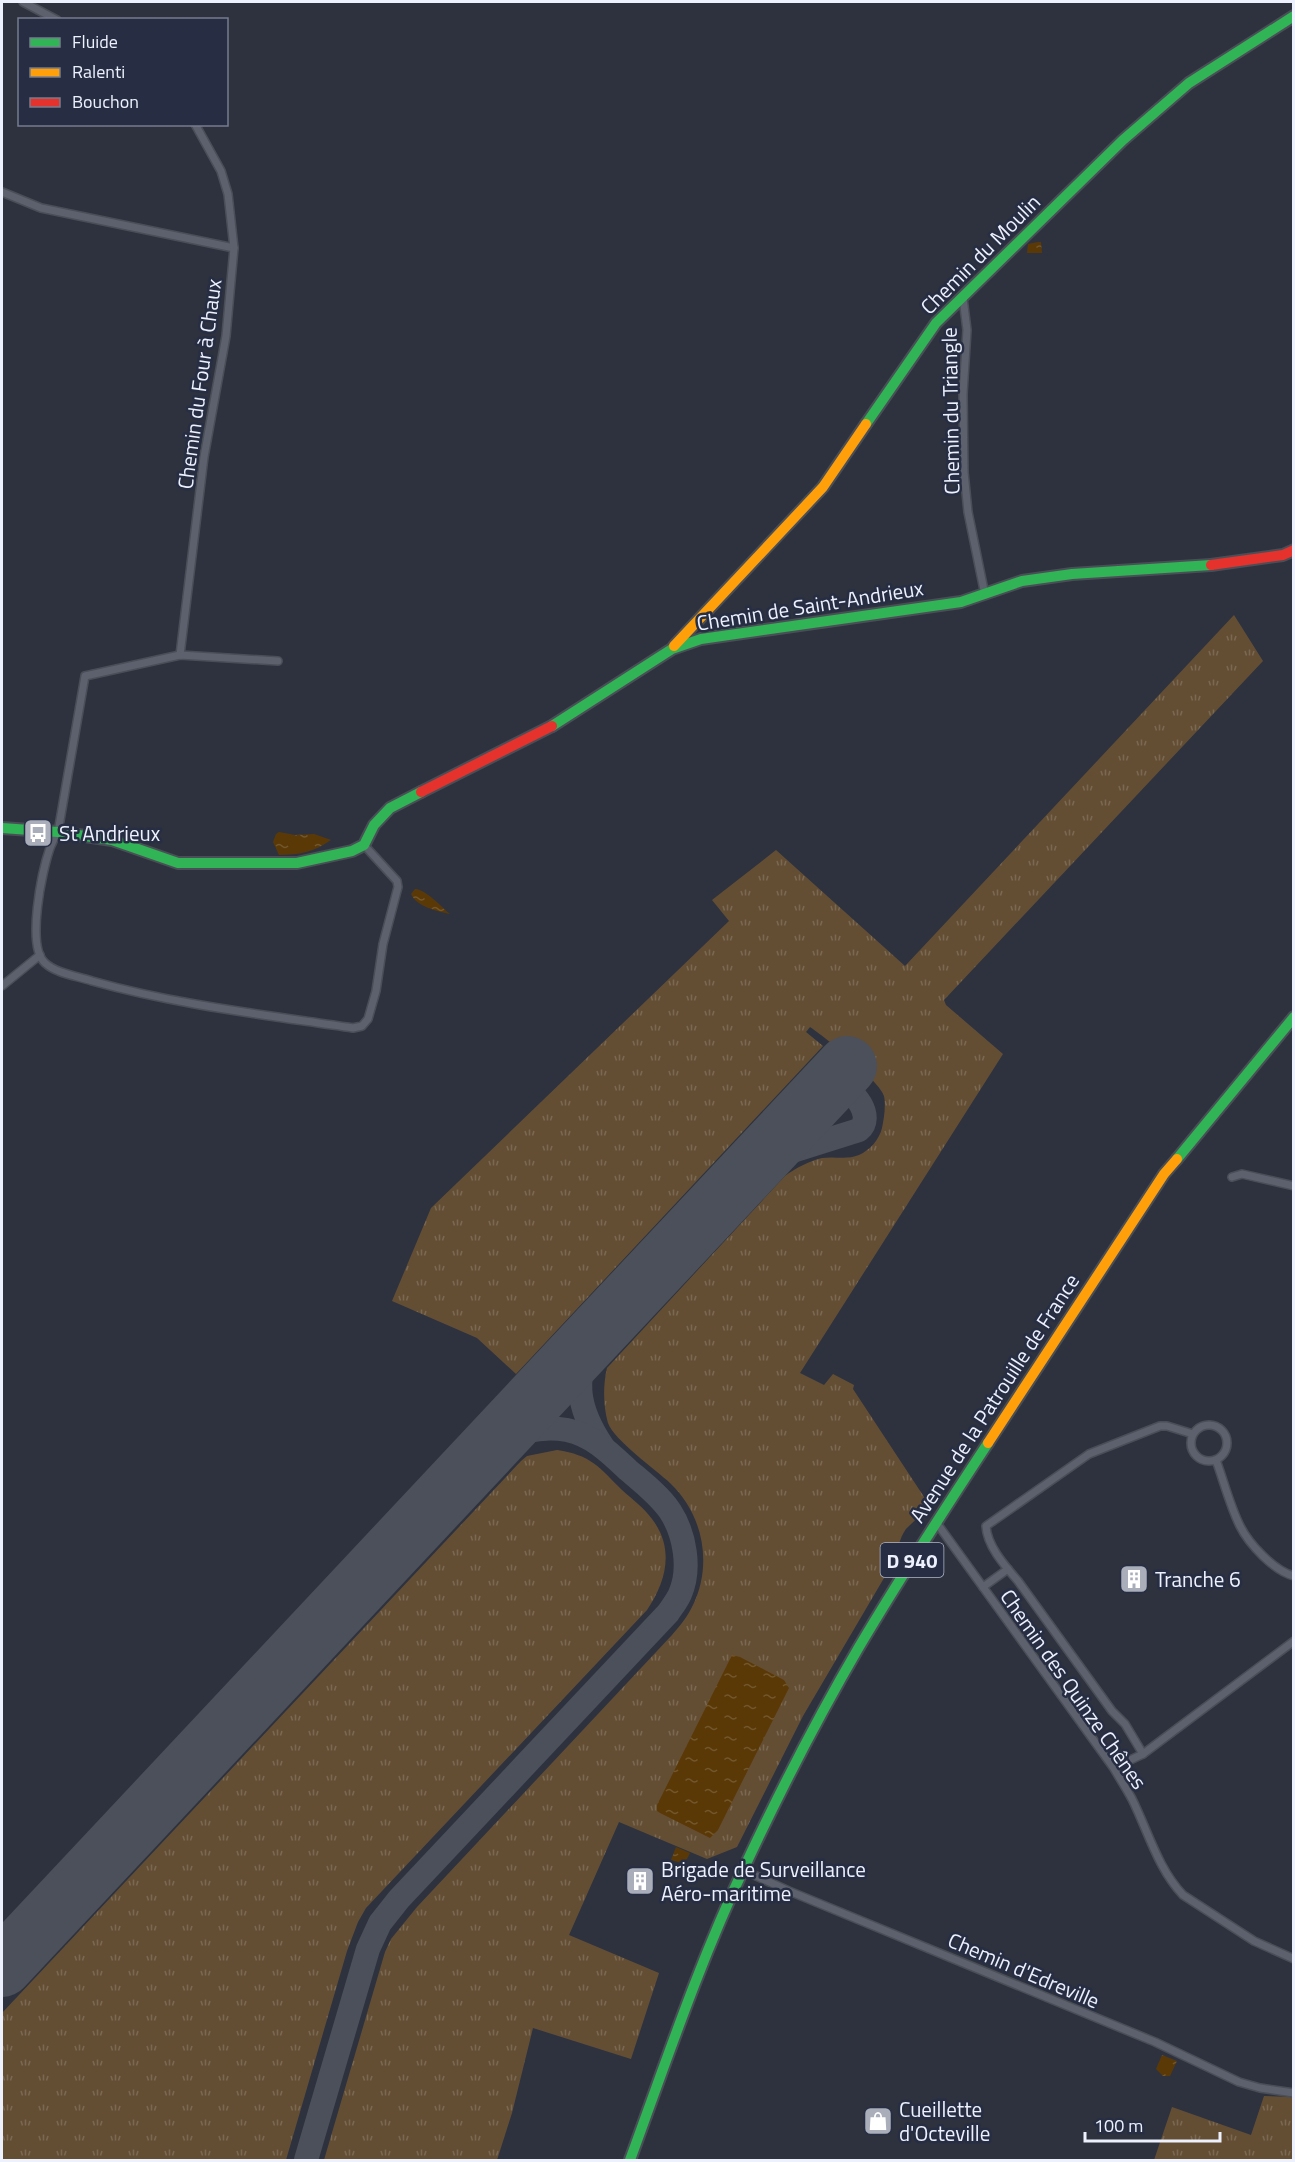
<svg xmlns="http://www.w3.org/2000/svg" width="1295" height="2162" viewBox="0 0 1295 2162" font-family="'Titillium Web',sans-serif">
	<style>
		.grass { fill: url(#grass-tufts) }
		.water { fill: url(#water-ripples) }
		.lines { fill: none; stroke-linecap: round; stroke-linejoin: round }
		.taxiway { stroke: #4b505b; stroke-width: 24 }
		.runway { stroke: #4b505b; stroke-width: 60 }
		.street-casing { stroke: #4a4e57; stroke-width: 10 }
		.fast-casing { stroke: #4a4e57; stroke-width: 14 }
		.slow-casing { stroke: #4a4e57; stroke-width: 14 }
		.jam-casing { stroke: #4a4e57; stroke-width: 14 }
		.street { stroke: #5d616e; stroke-width: 7 }
		.fast { stroke: #30b455; stroke-width: 10 }
		.slow { stroke: #ff9f0a; stroke-width: 10 }
		.jam { stroke: #e5322d; stroke-width: 10 }
		.labels { text-anchor: middle; dominant-baseline: central; stroke-width: 5; stroke-linejoin: round; paint-order: stroke }
		.shield { fill: #272e44; stroke: #b2b6c6; stroke-width: 1.5 }
		.shield-label { font-size: 20px; font-weight: bold; fill: #edf1fd }
		.street-label { font-size: 21px; fill: #edf1fd; stroke: #272e44 }
		.poi-label { font-size: 21px; fill: #edf1fd; stroke: #272e44; text-anchor: start }
	</style>
	<defs>
		<pattern id="grass-tufts" width="24" height="20" patternUnits="userSpaceOnUse" patternTransform="scale(1.5)"><rect width="24" height="20" fill="#634e34"/><path d="M3 7l-1-3M5 7V3M7 7l1-3M15 17l-1-3M17 17v-4M19 17l1-3" fill="none" stroke="#7a6852"/></pattern>
		<pattern id="water-ripples" width="26" height="14" patternUnits="userSpaceOnUse" patternTransform="scale(1.5)"><rect width="26" height="14" fill="#5a3907"/><path d="M2 4q2-2 4 0t4 0M15 11q2-2 4 0t4 0" fill="none" stroke="#72562c"/></pattern>
	</defs>
	<rect width="100%" height="100%" fill="#2d323e"/>
	<!-- grass -->
	<g class="grass">
		<path d="M1234 615 1263 661 944 1000 946 1005 1003 1054 800 1373 824 1385 833 1374 854 1385 853 1389 930 1506C923 1514 916 1519 909 1526 900 1533 898 1550 894 1561L803 1716 737 1847 707 1859 619 1822 569 1935 659 1973 631 2059 533 2028 512 2113 497 2160H324L385 1952 391 1939 417 1907 672 1635C680 1626 688 1616 693 1605 713 1564 703 1514 670 1483 656 1470 614 1440 608 1423 603 1406 603 1384 607 1368L785 1176C796 1168 809 1161 822 1158 835 1156 847 1160 859 1155 870 1150 879 1140 882 1128 884 1119 886 1105 884 1096 880 1081 825 1037 810 1027L806 1032 823 1046 516 1374 477 1338 392 1301 431 1208 729 921 712 900 776 850 905 966Z"/>
		<path d="M557 1450C591 1455 599 1467 622 1490 632 1499 644 1508 652 1519 675 1549 666 1582 647 1610L366 1908 358 1922 347 1951 286 2160H2V2013L521 1461 527 1456Z"/>
		<polygon points="1264,2096 1293,2097 1293,2160 1154,2160 1172,2107 1251,2135"/>
	</g>
	<!-- water -->
	<g class="water">
		<polygon points="1038,242 1041,242 1042,253 1027,253 1028,244"/>
		<path d="M279 832 295 835 314 834 331 840C314 852 299 855 279 855L273 842 276 834Z"/>
		<path d="M415 889C427 890 440 906 450 914 437 911 417 907 411 894Z"/>
		<polygon points="732,1655 740,1657 784,1680 789,1688 718,1830 710,1838 660,1813 657,1811 657,1805"/>
		<polygon points="676,1847 690,1853 687,1859 678,1862 671,1860"/>
		<polygon points="1162,2055 1177,2061 1170,2076 1163,2076 1156,2069"/>
	</g>
	<g class="lines">
		<!-- taxiway -->
		<g class="taxiway">
			<path d="M750 1169 767 1159 859 1130C875 1117 854 1089 839 1086 834 1084 830 1087 825 1089"/>
			<path d="M596 1333C572 1376 576 1407 603 1447"/>
			<path d="M306 2160 368 1949 380 1923 399 1899 668 1613C672 1607 677 1601 680 1594 691 1569 685 1534 670 1511 659 1495 642 1482 628 1470 610 1453 592 1435 567 1430 540 1425 512 1433 489 1447"/>
		</g>
		<!-- runway -->
		<polyline class="runway" points="2,1967 847,1066"/>
		<!-- street casing -->
		<g class="street-casing">
			<g id="street">
				<polyline points="23,2 57,20"/>
				<polyline points="2,192 41,208 234,248"/>
				<polyline points="963,298 967,330 963,394 964,472 968,512 985,595"/>
				<polyline points="180,655 204,457 226,336 234,248 228,194 221,171 195,124"/>
				<path d="M278 661 180 655 85 676 58 832C55 837 52 843 50 848 42 871 26 946 45 963 57 974 78 976 92 981 177 1005 266 1015 353 1028L362 1026 368 1019 376 991 383 944 398 887 397 881 364 845"/>
				<polyline points="2,986 40,955"/>
				<polyline points="1232,1177 1242,1174 1294,1186"/>
				<circle cx="1209" cy="1443" r="18"/>
				<path d="M1216 1460C1224 1482 1230 1506 1240 1526 1249 1544 1274 1571 1294 1576"/>
				<path d="M936 1522 1113 1767C1119 1777 1126 1788 1132 1799 1148 1831 1158 1869 1183 1895L1254 1941 1294 1959"/>
				<polyline points="983,1587 1008,1569"/>
				<path d="M1143 1754 1125 1724 1112 1711 1018 1581C1005 1566 987 1546 986 1526L1089 1454 1160 1426H1167L1193 1434"/>
				<polyline points="1128,1761 1143,1754 1294,1641"/>
				<polyline points="743,1870 789,1891 1155,2042 1239,2082 1260,2088 1294,2093"/>
			</g>
		</g>
		<!-- fast casing -->
		<g class="fast-casing">
			<g id="fast">
				<polyline points="866,424 936,323 1123,140 1189,83 1294,16"/>
				<polyline points="552,726 672,649 701,639 961,602 1022,581 1072,574 1211,565"/>
				<polyline points="2,828 58,832 112,840 178,863 297,863 352,851 364,845 374,825 390,808 421,792"/>
				<polyline points="1177,1159 1294,1017"/>
				<path d="M630 2160C666 2062 699 1963 744 1868 779 1793 817 1719 859 1647 900 1578 944 1510 988 1443"/>
			</g>
		</g>
		<!-- slow casing -->
		<g class="slow-casing">
			<g id="slow">
				<polyline points="674,646 823,487 866,424"/>
				<polyline points="988,1443 1164,1174 1177,1159"/>
			</g>
		</g>
		<!-- jam casing -->
		<g class="jam-casing">
			<g id="jam">
				<polyline points="1211,565 1283,555 1294,550"/>
				<polyline points="421,792 552,726"/>
			</g>
		</g>
		<!-- street -->
		<use href="#street" class="street"/>
		<!-- fast -->
		<use href="#fast" class="fast"/>
		<!-- slow -->
		<use href="#slow" class="slow"/>
		<!-- jam -->
		<use href="#jam" class="jam"/>
	</g>
	<!-- icons -->
	<defs>
		<g id="bus-square" transform="scale(1.5)"><rect x="-9" y="-9" width="18" height="18" rx="4" fill="#aaaeba" stroke="#272e44"/><path d="M-5-6H5V4H4V6H2V4H-2V6H-4V4H-5ZM-3.5-4V0h7V-4ZM-3.5 1.2v1.5H-2V1.2ZM2 1.2v1.5H3.5V1.2Z" fill="#fff"/></g>
		<g id="building-square" transform="scale(1.5)"><rect x="-9" y="-9" width="18" height="18" rx="4" fill="#aaaeba" stroke="#272e44"/><path d="M-4-6H4V6H1V3H-1V6H-4ZM-2.5-4.3h1.7v1.8h-1.7ZM.8-4.3h1.7v1.8H.8ZM-2.5-1h1.7V.8h-1.7ZM.8-1h1.7V.8H.8Z" fill="#fff"/></g>
		<g id="shop-square" transform="scale(1.5)"><rect x="-9" y="-9" width="18" height="18" rx="4" fill="#aaaeba" stroke="#272e44"/><path d="M-5-2.5h2.3a2.7 3.5 0 0 1 5.4 0H5L5.5 6h-11ZM-1.5-2.5h3a1.5 2.3 0 0 0-3 0Z" fill="#fff"/></g>
	</defs>
	<g fill-rule="evenodd">
		<use href="#bus-square" x="38" y="833"/>
		<use href="#building-square" x="1134" y="1579"/>
		<use href="#building-square" x="640" y="1881"/>
		<use href="#shop-square" x="878" y="2121"/>
	</g>
	<g class="labels">
		<!-- shield labels -->
		<rect class="shield" x="880.5" y="1543" width="63" height="34" rx="4.5"/>
		<g class="shield-label">
			<text x="912" y="1560">D 940</text>
		</g>
		<!-- street labels -->
		<g class="street-label">
			<text transform="translate(980 254) rotate(-45)">Chemin du Moulin</text>
			<text transform="translate(199 384) rotate(-82)">Chemin du Four à Chaux</text>
			<text transform="translate(950 411) rotate(-91)">Chemin du Triangle</text>
			<text transform="translate(810 605) rotate(-9)">Chemin de Saint-Andrieux</text>
			<text transform="translate(994 1398) rotate(-57)">Avenue de la Patrouille de France</text>
			<text transform="translate(1074 1689) rotate(55)">Chemin des Quinze Chênes</text>
			<text transform="translate(1024 1970) rotate(23)">Chemin d'Edreville</text>
		</g>
		<!-- poi labels -->
		<g class="poi-label">
			<text x="59" y="833">St Andrieux</text>
			<text x="1155" y="1579">Tranche 6</text>
			<text x="661" y="1869">Brigade de Surveillance<tspan x="661" dy="24">Aéro-maritime</tspan></text>
			<text x="899" y="2109">Cueillette<tspan x="899" dy="24">d'Octeville</tspan></text>
		</g>
	</g>
	<!-- border -->
	<rect width="1295" height="2162" fill="none" stroke="#edf1fd" stroke-width="6"/>
	<!-- legend -->
	<rect x="18" y="18" width="210" height="108" fill="#272e44" stroke="#767c8e" stroke-width="1.5"/>
	<rect x="30" y="38" width="30" height="9" fill="#30b455" stroke="#767c8e" stroke-width="1.5"/>
	<text x="72" y="48" font-size="18" fill="#edf1fd">Fluide</text>
	<rect x="30" y="68" width="30" height="9" fill="#ff9f0a" stroke="#767c8e" stroke-width="1.5"/>
	<text x="72" y="78" font-size="18" fill="#edf1fd">Ralenti</text>
	<rect x="30" y="98" width="30" height="9" fill="#e5322d" stroke="#767c8e" stroke-width="1.5"/>
	<text x="72" y="108" font-size="18" fill="#edf1fd">Bouchon</text>
	<!-- scale -->
	<path d="M1085 2132v9h135v-9" fill="none" stroke="#edf1fd" stroke-width="3"/>
	<text x="1094" y="2132" font-size="18" fill="#edf1fd" stroke="#272e44" stroke-width="4.5" paint-order="stroke">100 m</text>
</svg>
